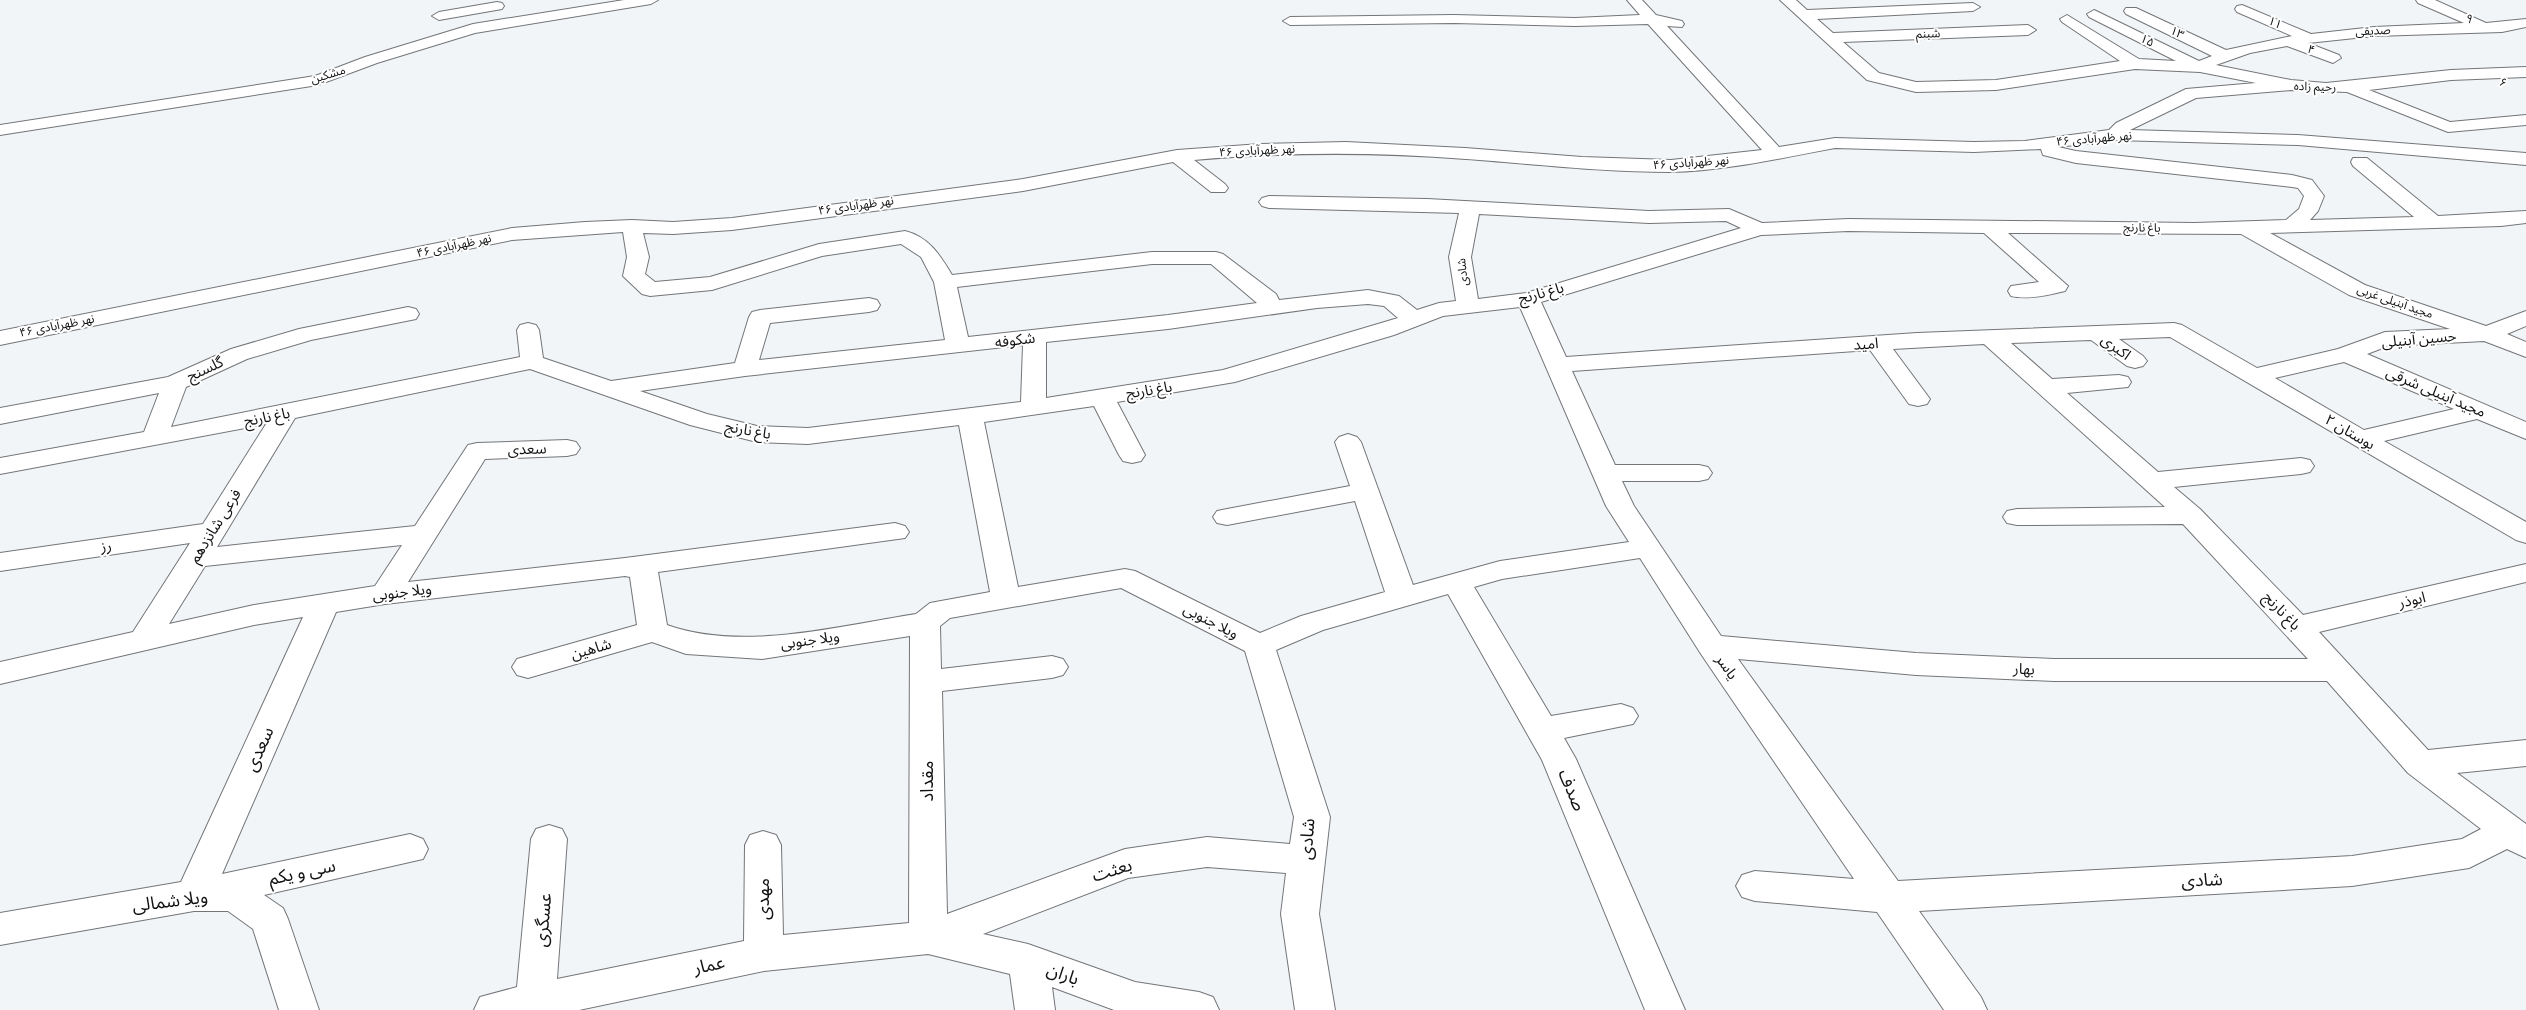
<svg xmlns="http://www.w3.org/2000/svg" width="2526" height="1010" viewBox="0 0 2526 1010" font-family="Signika,'Noto Sans Arabic',sans-serif">
	<style>
		.lines { fill: none; stroke-linecap: round; stroke-linejoin: round }
		.minor-casing { stroke: #737578; stroke-width: 2 }
		.minor { fill: #fff; fill-rule: evenodd }
		.labels { text-anchor: middle; dominant-baseline: central; stroke-width: 4; stroke-linejoin: round; paint-order: stroke }
		.far-street-label { font-size: 12px; fill: #111213; stroke: #fff }
		.street-label { font-size: 15px; fill: #111213; stroke: #fff }
		.near-street-label { font-size: 18px; fill: #111213; stroke: #fff }
	</style>
	<rect width="100%" height="100%" fill="#f2f5f8"/>
	<g class="lines">
		<!-- minor casing -->
		<g class="minor-casing">
			<g id="minor">
				<polygon points="624,0 658,0 651,4 475,33 377,63 318,85 0,135 0,125 315,76 365,57 473,24"/>
				<path d="M1627 0H1642L1656 15 1682 21 1684 24 1682 27 1667 26 1779 147 1835 138 1974 142 2025 141 2109 130 2116 123 2186 89 2256 83 2200 72 2135 69 1996 90 1916 92 1867 80 1780 0H1796L1807 10 1973 3 1980 7 1973 11 1817 19 1833 33 2028 25 2036 30 2028 35 1843 42 1879 73 1916 82 1996 80 2120 61 2062 22 2060 19 2067 15 2139 59 2176 61 2089 17 2087 14 2094 10 2199 61 2212 56 2126 14 2124 11 2126 8H2136L2226 50 2292 36 2237 12 2235 9 2237 6 2242 5 2311 34 2374 27 2464 23 2418 3 2416 0H2435L2486 23 2526 19V27L2502 32 2374 36 2308 43 2339 55 2341 58 2333 63 2287 46 2250 53 2216 65 2291 80 2326 83 2451 70 2526 67V77L2451 80 2369 90 2450 122 2526 115V125L2448 132 2347 92 2291 90 2196 98 2130 130 2298 135 2526 153V165L2298 145 2115 140 2058 147 2076 151 2292 175 2312 180 2324 196 2318 211 2310 220 2414 217 2353 166 2351 162 2353 158H2367L2438 216 2526 211V223L2501 226 2270 233 2365 285 2486 326 2526 311V326L2507 334 2526 342V357L2484 341 2388 346 2367 354 2526 422V439L2477 419 2384 441 2526 522V543L2516 540 2170 337 2119 339 2143 356 2147 361 2143 366 2135 368 2127 366 2091 340 2011 343 2052 379 2119 375 2128 377 2131 382 2128 387 2067 393 2158 472 2301 458 2310 460 2314 466 2310 472 2301 474 2174 487 2200 509 2303 615 2526 564V582L2319 632 2428 750 2526 740V766L2457 773 2526 824V858L2507 849 2469 868 2352 886 1919 911 1981 997 1987 1010H1944L1877 912 1755 901 1742 897 1736 886 1742 875 1755 871 1854 879 1701 654 1640 558 1502 579 1474 587 1551 716 1621 704 1633 708 1638 716 1633 724 1564 738 1576 759 1685 1010H1645L1542 760 1448 594 1323 630 1276 650 1330 817 1319 914 1335 1010H1295L1281 914 1286 873 1207 867 1128 878 983 934 1028 944 1135 982 1199 992 1213 997 1219 1010H1114L1052 987 1055 1010H1015L1010 974 928 954 764 971 579 1010H474L480 997 517 987 531 839 536 829 549 825 562 829 567 839 557 979 744 941 745 845 750 835 763 831 776 835 781 845 783 935 909 923 910 636 762 659 686 654 652 642 528 678 517 675 512 667 517 659 637 625 630 577 625 576 385 604 336 612 222 874 410 834 423 839 428 849 423 859 264 895 283 908 288 919 319 1010H279L253 929 228 911H194L0 945V913L181 882 303 617 254 625 0 684V662L133 632 190 543 0 571V553L203 524 266 424 0 474V458L144 432 159 393 0 424V408L168 377 231 349 299 329 408 307 416 309 419 314 416 319 311 340 247 359 186 387 171 427 520 357 517 330 520 325 528 323 536 325 539 330 543 358 611 381 735 363 749 317 752 312 760 310 869 298 877 300 880 305 877 310 869 312 770 323 759 360 945 340 934 282 921 257 901 244 822 256 712 290 650 296 642 294 623 276 627 257 623 232 512 240 0 345V331L512 228 585 222 632 220 673 222 732 218 1023 179 1177 150 1261 144 1346 142 1465 148 1582 157 1671 160 1762 150 1648 24 1575 26 1454 23 1290 25 1283 21 1290 17 1454 15 1575 18 1640 15ZM1835 148 1974 152 2041 149 2043 155 2076 163 2292 187 2298 188 2304 196 2299 209 2286 220 2195 223 1848 219 1762 223 1729 209 1649 211 1427 199 1269 196 1262 198 1259 202 1262 206 1269 208 1459 213 1449 257 1456 301 1439 303 1417 310 1399 296 1368 290 1279 300 1276 294 1223 254 1216 252H1152L952 275C940 255 929 237 905 231L819 244 710 277 655 282 645 274 649 257 643 233 673 234 732 230 1023 191 1173 162 1211 192H1225L1228 188 1225 184 1194 160C1285 152 1375 152 1466 159 1534 164 1602 172 1670 172 1725 171 1781 158 1835 148ZM1479 214 1649 223 1726 221 1741 228 1526 293 1478 299 1471 257ZM1848 231 1984 233 2039 282 2011 286 2008 291 2011 296C2027 300 2049 295 2065 291L2068 286 2008 233 2241 234 2349 295 2450 329 2385 332 2338 349 2257 368 2182 325 2174 323 1917 333 1566 357 1541 302 1761 235ZM1152 264H1211L1257 303 1168 315 968 337 957 287ZM1368 304 1384 306 1398 318 1223 370 1046 398V342L1168 329 1317 308ZM1520 307 1606 506 1629 542 1500 561 1413 585 1361 442 1357 437 1348 434 1339 437 1335 442 1350 486 1227 509 1217 511 1213 517 1217 523 1227 525 1355 501 1385 592 1301 616 1260 633 1135 571 1125 569 1018 587 984 422 1094 406 1119 455 1123 461 1132 463 1141 461 1145 455 1117 402 1235 382 1394 335 1443 316ZM1984 344 2165 507 2017 509 2007 511 2003 517 2007 523 2017 525 2183 524 2308 659H2054L1916 653 1721 636 1634 506 1622 481H1699L1708 479 1712 473 1708 467 1699 465H1615L1572 371 1870 350 1909 404 1918 406 1927 404 1930 399 1893 349ZM1023 345 1021 402 808 428 757 426 707 414 640 391 745 376ZM2344 362 2454 409 2364 430 2275 378ZM530 369 690 425 757 442 808 444 959 425 990 592 930 603 916 614C838 626 743 652 667 625L658 572 905 538 909 532 905 526 895 523 625 558 408 582 485 459 567 456 576 454 580 448 576 442 567 440 477 443 468 445 415 526 217 547 295 418ZM402 545 375 586 254 605 169 624 205 566ZM1121 588 1245 651 1294 817 1290 844 1207 837 1125 849 947 914 942 691 1052 678 1063 675 1068 667 1063 659 1052 656 941 669 940 626 950 618ZM1738 659 1916 675 2054 681H2327L2408 773 2481 829 2462 839 2352 856 1898 881Z"/>
				<polygon points="497,2 502,3 504,6 502,9 439,20 432,16 439,12"/>
			</g>
		</g>
		<!-- minor -->
		<use href="#minor" class="minor"/>
	</g>
	<g class="labels">
		<!-- far-street labels -->
		<g class="far-street-label">
			<text transform="translate(2469 19) rotate(23)">۹</text>
			<text transform="translate(2275 23) rotate(24)">۱۱</text>
			<text transform="translate(2373 31) rotate(-3)">صدیقی</text>
			<text transform="translate(2177 33) rotate(25)">۱۳</text>
			<text transform="translate(1928 34) rotate(-2)">شبنم</text>
			<text transform="translate(2147 41) rotate(27)">۱۵</text>
			<text transform="translate(2311 50) rotate(22)">۴</text>
			<text transform="translate(328 75) rotate(-17)">مشکین</text>
			<text transform="translate(2503 83) rotate(21)">۶</text>
			<text transform="translate(2315 87) rotate(2)">رحیم زاده</text>
			<text transform="translate(2094 139) rotate(-5)">نهر ظهرآبادی ۴۶</text>
			<text transform="translate(1257 151) rotate(-3)">نهر ظهرآبادی ۴۶</text>
			<text transform="translate(1691 163) rotate(-4)">نهر ظهرآبادی ۴۶</text>
			<text transform="translate(856 206) rotate(-8)">نهر ظهرآبادی ۴۶</text>
			<text transform="translate(2142 228) rotate(1)">باغ نارنج</text>
			<text transform="translate(454 246) rotate(-12)">نهر ظهرآبادی ۴۶</text>
			<text transform="translate(1463 272) rotate(-96)">شادی</text>
			<text transform="translate(2395 302) rotate(19)">مجید آبنیلی غربی</text>
			<text transform="translate(57 326) rotate(-11)">نهر ظهرآبادی ۴۶</text>
		</g>
		<!-- street labels -->
		<g class="street-label">
			<text transform="translate(1541 293) rotate(-15)">باغ نارنج</text>
			<text transform="translate(2419 339) rotate(-5)">حسین آبنیلی</text>
			<text transform="translate(1015 340) rotate(-7)">شکوفه</text>
			<text transform="translate(1866 344) rotate(-4)">امید</text>
			<text transform="translate(2116 347) rotate(36)">اکبری</text>
			<text transform="translate(205 369) rotate(-25)">گلسنج</text>
			<text transform="translate(1149 390) rotate(-9)">باغ نارنج</text>
			<text transform="translate(2436 392) rotate(23)">مجید آبنیلی شرقی</text>
			<text transform="translate(267 417) rotate(-11)">باغ نارنج</text>
			<text transform="translate(748 430) rotate(10)">باغ نارنج</text>
			<text transform="translate(2350 432) rotate(30)">بوستان ۲</text>
			<text transform="translate(527 449) rotate(-2)">سعدی</text>
			<text transform="translate(215 526) rotate(-58)">فرعی شانزدهم</text>
			<text transform="translate(106 546) rotate(-8)">رز</text>
			<text transform="translate(402 592) rotate(-7)">ویلا جنوبی</text>
			<text transform="translate(2412 600) rotate(-13)">ابوذر</text>
			<text transform="translate(2282 611) rotate(46)">باغ نارنج</text>
			<text transform="translate(1211 621) rotate(27)">ویلا جنوبی</text>
			<text transform="translate(810 640) rotate(-8)">ویلا جنوبی</text>
			<text transform="translate(591 649) rotate(-16)">شاهین</text>
			<text transform="translate(1727 667) rotate(55)">یاسر</text>
			<text transform="translate(2024 669) rotate(3)">بهار</text>
		</g>
		<!-- near-street labels -->
		<g class="near-street-label">
			<text transform="translate(259 749) rotate(-66)">سعدی</text>
			<text transform="translate(927 781) rotate(-90)">مقداد</text>
			<text transform="translate(1572 790) rotate(67)">صدف</text>
			<text transform="translate(1307 839) rotate(-86)">شادی</text>
			<text transform="translate(1112 870) rotate(-17)">بعثت</text>
			<text transform="translate(302 872) rotate(-12)">سی و یکم</text>
			<text transform="translate(2202 880) rotate(-3)">شادی</text>
			<text transform="translate(763 899) rotate(-90)">مهدی</text>
			<text transform="translate(170 901) rotate(-7)">ویلا شمالی</text>
			<text transform="translate(543 920) rotate(-85)">عسگری</text>
			<text transform="translate(709 965) rotate(-12)">عمار</text>
			<text transform="translate(1063 974) rotate(20)">باران</text>
		</g>
	</g>
</svg>
